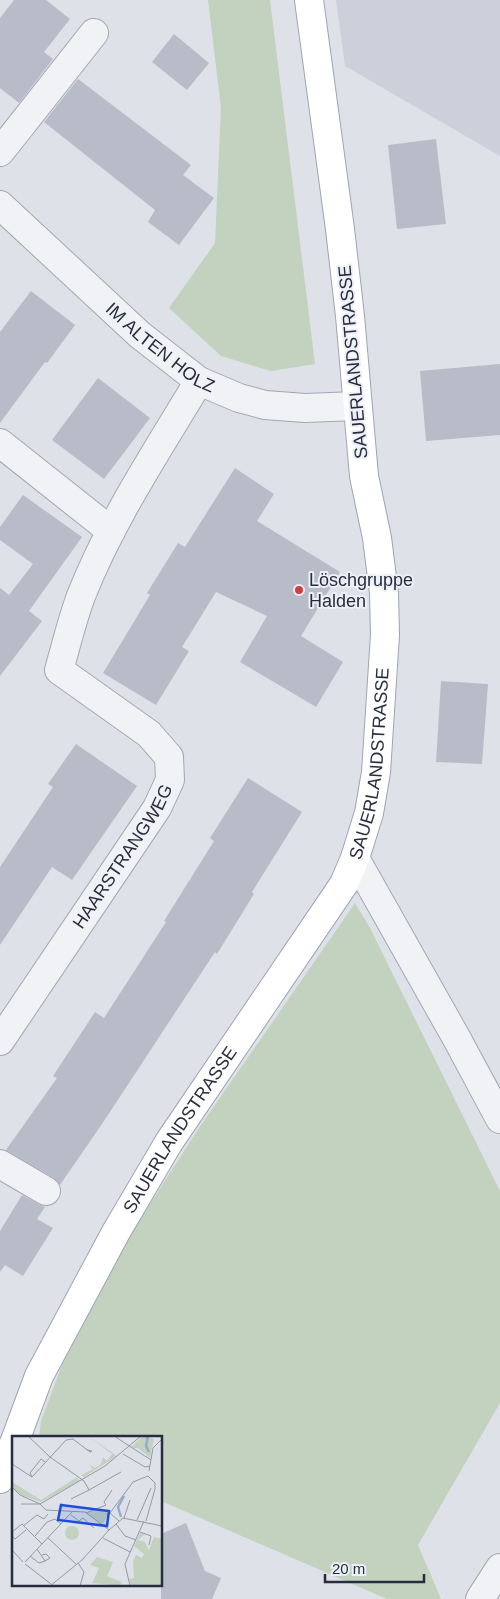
<svg xmlns="http://www.w3.org/2000/svg" width="500" height="1599" viewBox="0 0 500 1599" font-family="Arial,sans-serif">
	<style>
		.built { fill: #ccd0da }
		.green { fill: #c2d2bf }
		.building { fill: #b8bcc8 }
		.lines { fill: none; stroke-linecap: round; stroke-linejoin: round }
		.minor-casing { stroke: #a3a7b2; stroke-width: 30 }
		.major-casing { stroke: #9da4b4; stroke-width: 30 }
		.minor { stroke: #f1f2f6; stroke-width: 28 }
		.major { stroke: #fff; stroke-width: 28 }
		.poi-dot { fill: #d33d45; stroke: #edf0f6; stroke-width: 2 }
		.labels { text-anchor: middle; dominant-baseline: central; stroke-width: 4; stroke-linejoin: round; paint-order: stroke }
		.street-label { font-size: 18px; fill: #262d3f; stroke: #edf0f6 }
		.poi-label { font-size: 18px; fill: #262d3f; stroke: #edf0f6; text-anchor: start }
		.inset-river { fill: none; stroke: #97abca; stroke-width: 2.5 }
		.inset-road { fill: none; stroke: #9499a4; stroke-width: 1 }
		.view { fill: #1d4ed8; fill-opacity: 0.15; stroke: #1d4ed8; stroke-width: 2.5 }
		.inset-edge { fill: none; stroke: #262d3f; stroke-width: 2.5 }
	</style>
	<rect width="100%" height="100%" fill="#dee1e8"/>
	<!-- built -->
	<polygon class="built" points="336,0 500,0 500,156 345,66"/>
	<!-- green -->
	<g class="green">
		<polygon points="208,0 270,0 315,364 271,371 221,356 169,308 215,243 221,108"/>
		<polygon points="355,903 370,928 500,1191 500,1403 418,1545 441,1599 387,1599 161,1501 161,1438 39,1438 41,1421 71,1341 128,1238 199,1128"/>
	</g>
	<!-- building -->
	<g class="building">
		<polygon points="14,0 46,0 70,19 44,52 53,59 19,103 0,88 0,18"/>
		<polygon points="174,34 209,63 187,90 152,62"/>
		<polygon points="78,79 191,165 183,175 214,198 179,245 148,222 155,210 44,122"/>
		<polygon points="436,139 446,224 397,229 388,145"/>
		<polygon points="31,291 75,325 47,363 45,362 0,423 0,332"/>
		<polygon points="500,364 500,435 426,441 420,371"/>
		<polygon points="98,378 150,418 104,479 52,440"/>
		<polygon points="235,468 274,494 257,521 340,572 301,636 343,662 316,707 240,662 267,616 216,592 182,647 189,651 156,705 103,673 150,595 147,593 178,543 185,547"/>
		<polygon points="23,495 82,537 29,611 42,621 0,676 0,588 9,595 33,564 0,540 0,527"/>
		<polygon points="441,681 488,684 482,764 436,762"/>
		<polygon points="76,744 137,786 72,880 52,867 0,945 0,867 53,787 48,784"/>
		<polygon points="248,778 302,812 252,892 254,894 217,954 215,952 104,1121 60,1185 54,1178 6,1150 57,1078 53,1076 95,1012 104,1018 166,922 164,921 214,841 210,838"/>
		<polygon points="22,1195 38,1204 45,1207 37,1219 53,1228 23,1276 5,1265 0,1272 0,1231"/>
		<polygon points="186,1523 205,1571 221,1578 212,1599 161,1599 161,1534"/>
	</g>
	<g class="lines">
		<!-- minor casing -->
		<g class="minor-casing">
			<g id="minor">
				<polyline points="0,152 94,33"/>
				<path id="s1" d="M0 205 140 335 199 381 239 398 265 405 305 408 357 406"/>
				<polyline points="0,443 111,531"/>
				<polyline points="355,858 457,1039 500,1119"/>
				<path id="s2" d="M0 1041 157 808 170 780 169 757 149 734 59 670C66 646 72 620 81 596 111 520 157 451 199 381"/>
				<polyline points="0,1164 46,1191"/>
				<polyline points="480,1599 500,1568"/>
			</g>
		</g>
		<!-- major casing -->
		<g class="major-casing">
			<g id="major">
				<path id="s3" d="M16 1438 39 1376 116 1232 169 1142 344 884 355 858 369 813 376 772 385 635 384 593 377 538 364 476 350 316 340 229 309 0"/>
				<polyline points="0,1479 14,1443"/>
			</g>
		</g>
		<!-- minor -->
		<use href="#minor" class="minor"/>
		<!-- major -->
		<use href="#major" class="major"/>
	</g>
	<!-- markers -->
	<circle class="poi-dot" cx="299" cy="590" r="5"/>
	<g class="labels">
		<!-- street labels -->
		<g class="street-label">
			<text stroke="none"><textPath href="#s1" startOffset="215">IM ALTEN HOLZ</textPath></text>
			<text transform="translate(353 362) rotate(-95)">SAUERLANDSTRASSE</text>
			<text stroke="none"><textPath href="#s3" startOffset="770">SAUERLANDSTRASSE</textPath></text>
			<text stroke="none"><textPath href="#s2" startOffset="222">HAARSTRANGWEG</textPath></text>
			<text stroke="none"><textPath href="#s3" startOffset="350">SAUERLANDSTRASSE</textPath></text>
		</g>
		<!-- poi labels -->
		<g class="poi-label">
			<text x="309" y="580">Löschgruppe<tspan x="309" dy="21">Halden</tspan></text>
		</g>
	</g>
	<!-- overview -->
	<g transform="translate(12 1436)">
		<rect width="150" height="150" fill="#dee1e8"/>
		<path d="M76 0 105 20 72 41 69 39 81 33 77 28 83 32 89 28 91 21 95 25 100 18ZM131 0 142 3 138 22 126 12H118ZM65 41 67 45 29 66 9 59 0 51V46L29 64ZM86 73 97 77 90 89 75 77ZM53 97a7 7 0 1 1 14 0a7 7 0 1 1-14 0ZM128 97 133 98 126 104 133 106 137 114 142 101 150 103V150H119L117 143 122 142 121 125 124 119 130 122 132 118 122 110ZM85 121 101 126 95 140 110 146 108 150 80 147 87 132 78 129Z" fill="#c2d2bf"/>
		<path class="inset-river" d="M136 0 134 10 137 16M109 81 106 71 112 60"/>
		<path class="inset-road" d="M16 0 38 21 72 45 77 54 59 63M102 0 139 24M111 18 133 31 138 30M0 28 20 41 54 4 61 3 78 16 80 15 75 14M137 35 141 12 150 3M20 41 18 37 29 23 33 26M0 51 8 59 28 68M77 54 109 36M9 68H28M74 77 94 69 92 66 100 54M59 79 67 85 71 82 82 92M112 82 118 64M125 84 139 52M107 85 98 77 121 46 136 40 143 47V53L134 85M104 88 113 100 124 104M11 90 25 79 32 83 36 78M97 94 111 82 150 90M0 96 10 88 30 108M128 96 139 100 137 109M0 100 3 103 14 94M23 100 35 86 43 83 49 88M36 102 64 128M91 102 118 116M25 113 33 125 38 122 34 118 30 119M0 114 11 126M18 120 27 127 33 125M13 126 60 76M66 127 72 136 68 150M13 128 39 148M38 150 70 124 97 94 73 76 34 74 28 68 93 30 129 0M118 150 113 128 132 85"/>
		<path class="view" d="M49 69 97 75 95 90 46 84Z"/>
		<rect width="150" height="150" class="inset-edge"/>
	</g>
	<!-- scale -->
	<path d="M325 1574v8h99v-8" fill="none" stroke="#262d3f" stroke-width="2.5"/>
	<text x="332" y="1574" font-size="15" fill="#262d3f" stroke="#edf0f6" stroke-width="4" paint-order="stroke">20 m</text>
</svg>
